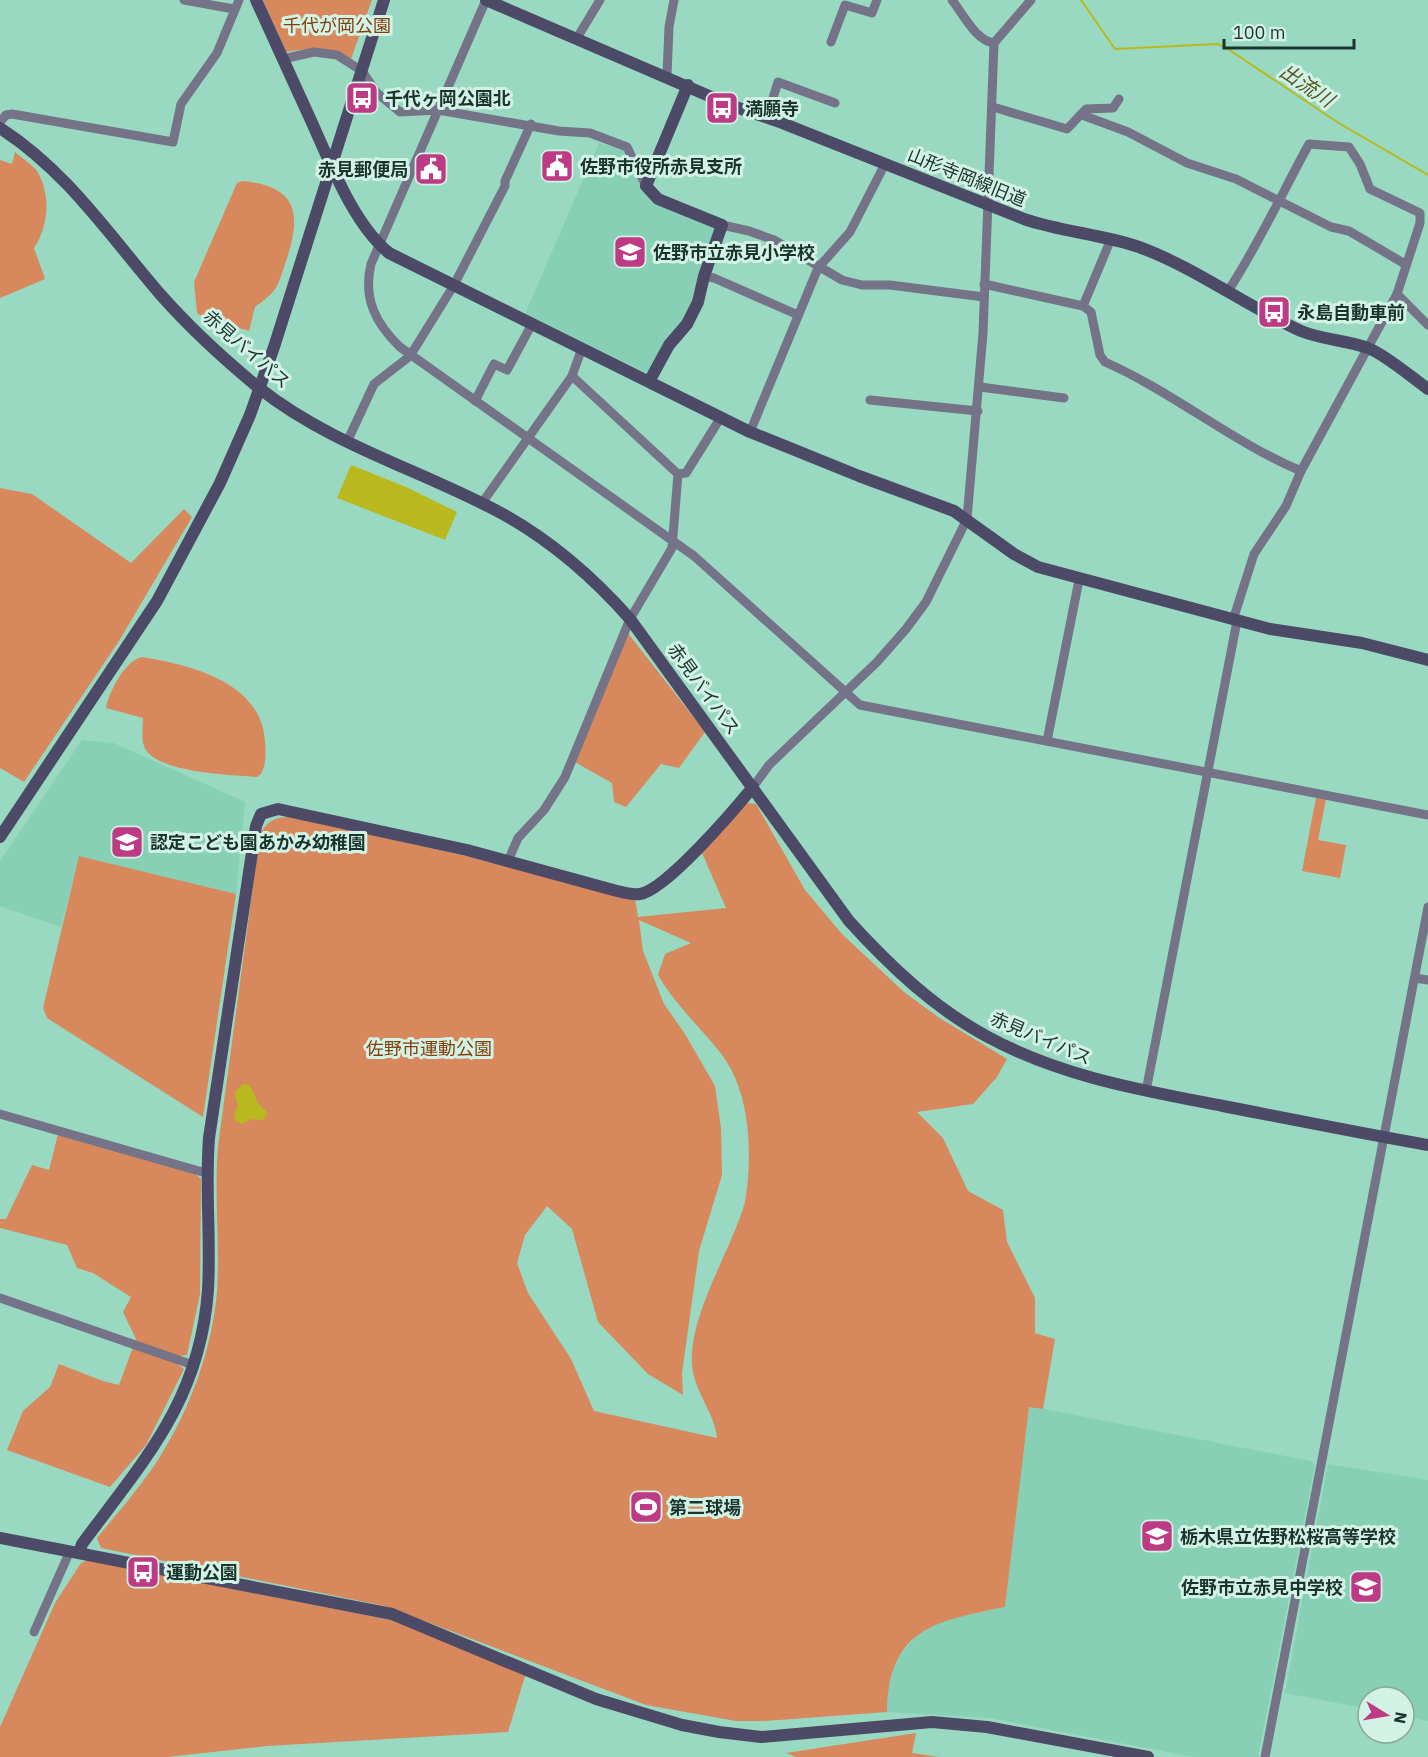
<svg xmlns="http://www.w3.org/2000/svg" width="1428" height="1757" viewBox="0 0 1428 1757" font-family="'IBM Plex Sans','Noto Sans JP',sans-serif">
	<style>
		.built { fill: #87d0b5 }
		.green { fill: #d7885c; fill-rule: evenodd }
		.water { fill: #b9b81f }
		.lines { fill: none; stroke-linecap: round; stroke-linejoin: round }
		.stream { stroke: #b9b81f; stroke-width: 2 }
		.street { stroke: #757388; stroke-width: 9 }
		.secondary { stroke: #4d4a68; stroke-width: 12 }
		.labels { text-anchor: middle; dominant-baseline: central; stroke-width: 6; stroke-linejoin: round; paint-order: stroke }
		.park-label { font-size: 18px; fill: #853e0c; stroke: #d3f2e6 }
		.poi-label { font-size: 18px; font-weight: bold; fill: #1a342b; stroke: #d3f2e6; text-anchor: start }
		.street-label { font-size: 18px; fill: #1a342b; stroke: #d3f2e6 }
		.water-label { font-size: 20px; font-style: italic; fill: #55551f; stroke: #d3f2e6 }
	</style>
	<rect width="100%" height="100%" fill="#99d9c1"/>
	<!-- built -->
	<g class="built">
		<polygon points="599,143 624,150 644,193 717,227 697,301 649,374 525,314"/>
		<polygon points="82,740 114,743 245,802 236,894 79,856 61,927 0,906 0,861"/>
		<polygon points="1029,1406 1311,1461 1315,1465 1258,1757 1194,1757 989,1718 887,1712 887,1685 897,1658 915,1638 934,1624 950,1618 1005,1607"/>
		<polygon points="1328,1464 1428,1480 1428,1721 1404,1716 1404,1697 1368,1697 1368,1709 1285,1693"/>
	</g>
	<!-- green -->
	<g class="green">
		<path d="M263 0H372L351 59C328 47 311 48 286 52Z"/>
		<path d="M15 152C21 158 32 164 37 171 51 194 49 226 34 248L45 279 0 298V160L12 164Z"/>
		<path d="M242 181C296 186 302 212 287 258 277 287 280 289 255 307L249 331 232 326 223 330 197 313 194 282 237 183Z"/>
		<polygon points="0,488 32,494 131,563 184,509 192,517 119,641 24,782 0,768"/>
		<polygon points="627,632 705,732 679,768 661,764 626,807 614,802 612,783 573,761"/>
		<path d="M142 657C191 665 262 682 265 742 266 753 266 765 261 774L257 777C233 775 153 773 144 746 141 739 143 726 143 718L106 708C109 692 125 660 142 657Z"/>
		<polygon points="1316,798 1326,799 1318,840 1346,845 1340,878 1302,871"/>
		<path d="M747 803 756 804 805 890 842 934 904 992 938 1017 1007 1059 997 1077 973 1104 917 1112 943 1138 968 1191 1003 1210 1007 1242 1035 1298V1333L1055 1339 1043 1409 1029 1407 1005 1607C935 1621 888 1629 887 1712L765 1721H736L646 1705 385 1606 101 1548 97 1538C119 1511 143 1484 161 1455 191 1407 212 1348 217 1292 220 1244 214 1195 218 1146L260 834C268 820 276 817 291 817L462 855 635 899 638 917 726 908 702 853ZM639 920 691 943 665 954 658 975C674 1003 699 1026 719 1051 751 1090 753 1154 745 1202 731 1252 689 1313 692 1365 694 1392 715 1413 717 1438L594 1411 571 1359 528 1293 517 1263 525 1235 547 1206 572 1229 598 1322 648 1374 683 1395 682 1373 699 1251 722 1175 721 1128 715 1086 685 1034 664 1004 643 951Z"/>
		<polygon points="79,856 236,894 203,1117 47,1018 43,1008"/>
		<polygon points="58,1134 195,1174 201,1179 200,1294 187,1355 180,1356 177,1364 184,1369 146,1445 110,1487 7,1450 23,1411 50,1387 59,1364 103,1381 119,1385 136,1339 123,1312 131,1297 93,1273 77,1268 67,1245 0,1228 0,1219 6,1219 32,1165 49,1170"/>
		<polygon points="88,1560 401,1622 526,1673 508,1732 267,1746 167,1757 0,1757 0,1727 55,1603 81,1563"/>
		<polygon points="916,1733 912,1753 939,1757 796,1757 786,1753"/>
	</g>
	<!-- water -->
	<g class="water">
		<polygon points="351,465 406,487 457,512 445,540 337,498"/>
		<polygon points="243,1084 250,1085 258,1103 268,1113 263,1120 252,1119 241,1124 235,1120 234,1115 238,1105 234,1093"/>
	</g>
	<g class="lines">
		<!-- stream -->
		<polyline class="stream" points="1081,0 1115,49 1217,44 1225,47 1337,122 1428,175"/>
		<!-- street -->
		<g class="street">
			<polyline points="184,0 234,9"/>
			<path d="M486 0 371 264C363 298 375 323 400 347L694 556 860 705 1428 815"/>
			<path d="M952 0C963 14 976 41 994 43"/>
			<polyline points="577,38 600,0"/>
			<polyline points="831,42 845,5 872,13 877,0"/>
			<polyline points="283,59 314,52 337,55 362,71 377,93 400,112 438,110 559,131 590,133 627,147 646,186"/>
			<polyline points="667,75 669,27 674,0"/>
			<polyline points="993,107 1067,129 1086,109 1113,108 1119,99"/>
			<polyline points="1082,115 1128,132 1187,163 1236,179 1331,227 1349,231 1405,264"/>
			<polyline points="767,117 778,82 835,103"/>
			<polyline points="0,122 6,115 12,114 173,142 181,104 217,53 239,0"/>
			<polyline points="722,225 749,231 774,240 842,280 862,285 890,285 984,297"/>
			<polyline points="704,276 714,278 798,315"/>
			<path d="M984 284 1083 306 1091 312 1100 355 1105 362C1173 392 1232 442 1301 471"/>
			<path d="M1228 291C1259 244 1282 193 1309 144L1349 147 1360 164 1370 189 1420 213V223L1397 294 1428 325"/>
			<polyline points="1083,306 1111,239"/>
			<polyline points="980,387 1064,398"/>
			<polyline points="870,400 978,411"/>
			<polyline points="475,401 494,364 507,370 532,324"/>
			<polyline points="750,432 818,268 850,232 885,164"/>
			<polyline points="347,442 374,384 410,356 454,285 505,186 505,181 531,124"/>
			<polyline points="678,474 686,473 721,417"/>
			<polyline points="482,503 572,376 582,348"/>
			<polyline points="1233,620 1254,554 1286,506 1301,471 1397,294"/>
			<polyline points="1047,741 1079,580"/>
			<polyline points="753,787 769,765 877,662 906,629 926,602 967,519 983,333 994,43 1031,0"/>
			<polyline points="508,861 518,838 544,810 565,777 630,619 672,548 678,474 572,376"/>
			<polyline points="1415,978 1428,980"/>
			<polyline points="1146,1091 1237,621"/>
			<polyline points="0,1114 206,1173"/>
			<polyline points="0,1298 193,1365"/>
			<polyline points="34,1632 70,1551"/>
			<polyline points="1265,1757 1428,907"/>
		</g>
		<!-- secondary -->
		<g class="secondary">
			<path d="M256 0C273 38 291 76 308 114 328 157 352 223 389 253L750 432 859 476 954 511 1014 554 1038 567 1270 629 1362 643 1428 660"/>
			<path d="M486 0 730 105 777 121 1024 219C1062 232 1101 234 1139 247 1196 268 1246 306 1301 331 1323 340 1346 340 1368 348 1386 355 1411 377 1428 389"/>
			<path d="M0 128C67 171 109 235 160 294 190 328 225 360 259 388 331 445 421 470 501 513 552 541 592 576 630 619L849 921C890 966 934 1008 988 1037 1062 1077 1141 1090 1223 1106 1291 1119 1359 1133 1428 1145"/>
			<polyline points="650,380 669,345 687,324 698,302 704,276 722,225 658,199 646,186 688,85"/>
			<polyline points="0,837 157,601 220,483 250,415 274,347 384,0"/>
			<polyline points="0,1538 392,1614 596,1699 682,1725 719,1732 761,1737 932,1722 987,1727 1148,1757"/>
			<path d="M79 1553 82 1544C144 1460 200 1401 208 1290 211 1239 205 1189 209 1138L256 826 261 814 278 809 467 850 617 891C625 893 633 895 640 894 666 890 735 809 753 787"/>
		</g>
	</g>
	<!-- icons -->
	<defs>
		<g id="bus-square" transform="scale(1.725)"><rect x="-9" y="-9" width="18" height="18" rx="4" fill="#bc3b84" stroke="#d3f2e6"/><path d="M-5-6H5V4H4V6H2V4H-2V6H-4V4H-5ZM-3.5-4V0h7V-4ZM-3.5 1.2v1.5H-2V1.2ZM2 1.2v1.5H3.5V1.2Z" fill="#fff"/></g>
		<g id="civic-square" transform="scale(1.725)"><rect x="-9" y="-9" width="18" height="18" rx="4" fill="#bc3b84" stroke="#d3f2e6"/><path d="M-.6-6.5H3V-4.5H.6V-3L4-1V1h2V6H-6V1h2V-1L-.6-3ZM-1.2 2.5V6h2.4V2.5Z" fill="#fff"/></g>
		<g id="school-square" transform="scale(1.725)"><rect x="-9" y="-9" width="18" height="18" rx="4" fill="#bc3b84" stroke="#d3f2e6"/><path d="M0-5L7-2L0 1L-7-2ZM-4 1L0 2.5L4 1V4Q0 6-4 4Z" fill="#fff"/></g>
		<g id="stadium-square" transform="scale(1.725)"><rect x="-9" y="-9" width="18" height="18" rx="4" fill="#bc3b84" stroke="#d3f2e6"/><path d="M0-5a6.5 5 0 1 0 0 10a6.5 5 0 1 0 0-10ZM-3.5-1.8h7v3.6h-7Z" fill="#fff"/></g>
	</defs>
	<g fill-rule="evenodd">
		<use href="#bus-square" x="362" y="98"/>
		<use href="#bus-square" x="722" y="108"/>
		<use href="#civic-square" x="557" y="166"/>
		<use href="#civic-square" x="431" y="169"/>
		<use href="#school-square" x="630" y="252"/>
		<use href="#bus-square" x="1274" y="312"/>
		<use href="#school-square" x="127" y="842"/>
		<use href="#stadium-square" x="646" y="1507"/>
		<use href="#school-square" x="1157" y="1536"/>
		<use href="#bus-square" x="143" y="1572"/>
		<use href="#school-square" x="1366" y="1587"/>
	</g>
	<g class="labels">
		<!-- park labels -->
		<g class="park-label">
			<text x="337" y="25">千代が岡公園</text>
			<text x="429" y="1048">佐野市運動公園</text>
		</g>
		<!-- poi labels -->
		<g class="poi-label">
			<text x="385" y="98">千代ヶ岡公園北</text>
			<text x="745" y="108">満願寺</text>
			<text x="580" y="166">佐野市役所赤見支所</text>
			<text x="408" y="169" text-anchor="end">赤見郵便局</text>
			<text x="653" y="252">佐野市立赤見小学校</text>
			<text x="1297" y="312">永島自動車前</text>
			<text x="150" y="842">認定こども園あかみ幼稚園</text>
			<text x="669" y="1507">第二球場</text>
			<text x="1180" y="1536">栃木県立佐野松桜高等学校</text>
			<text x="166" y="1572">運動公園</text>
			<text x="1343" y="1587" text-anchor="end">佐野市立赤見中学校</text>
		</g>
		<!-- street labels -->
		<g class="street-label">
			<text transform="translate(967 177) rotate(22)">山形寺岡線旧道</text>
			<text transform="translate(247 349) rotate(41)">赤見バイパス</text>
			<text transform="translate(704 689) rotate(54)">赤見バイパス</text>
			<text transform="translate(1041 1038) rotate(23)">赤見バイパス</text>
		</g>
		<!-- water labels -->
		<g class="water-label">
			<text transform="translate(1307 85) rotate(34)">出流川</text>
		</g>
	</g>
	<!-- north arrow -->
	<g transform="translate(1386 1715) rotate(101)"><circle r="28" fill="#d3f2e6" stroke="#89a69b" stroke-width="1.5"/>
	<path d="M0-4.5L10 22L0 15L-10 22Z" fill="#bc3b84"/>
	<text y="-9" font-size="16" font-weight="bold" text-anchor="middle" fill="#1a342b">N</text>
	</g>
	<!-- scale -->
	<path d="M1224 39v9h130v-9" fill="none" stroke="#1a342b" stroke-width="3"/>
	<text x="1233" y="39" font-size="18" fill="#1a342b" stroke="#d3f2e6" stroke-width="4.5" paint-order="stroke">100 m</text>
</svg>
